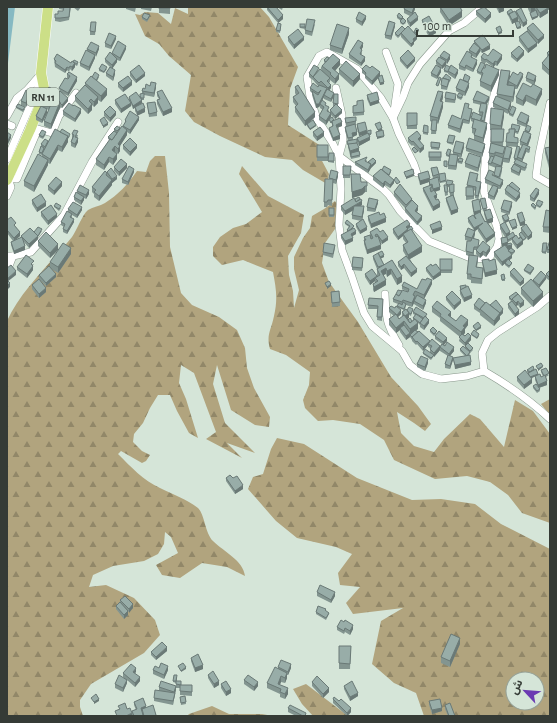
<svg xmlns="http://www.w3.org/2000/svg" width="557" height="723" viewBox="0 0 557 723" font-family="'Alegreya Sans','Noto Sans Arabic',sans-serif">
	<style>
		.forest { fill: url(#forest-firs); fill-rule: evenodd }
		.water { fill: #86b9c2 }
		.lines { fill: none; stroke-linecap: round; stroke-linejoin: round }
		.street-casing { stroke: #88978b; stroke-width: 8 }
		.primary-casing { stroke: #fff; stroke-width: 11 }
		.street { stroke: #fff; stroke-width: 7 }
		.primary { stroke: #ccdf87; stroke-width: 10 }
		.wall { fill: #839590; fill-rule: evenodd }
		.shaded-wall { fill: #6a7976 }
		.building { fill: #98ada8; stroke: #6a7976 }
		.labels { text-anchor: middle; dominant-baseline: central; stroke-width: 4; stroke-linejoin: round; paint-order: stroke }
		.shield { fill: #d5e5d8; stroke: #656e67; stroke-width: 1 }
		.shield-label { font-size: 11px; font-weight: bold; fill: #353b36 }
	</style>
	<defs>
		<pattern id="forest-firs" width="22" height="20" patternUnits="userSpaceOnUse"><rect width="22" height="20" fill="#b1a47e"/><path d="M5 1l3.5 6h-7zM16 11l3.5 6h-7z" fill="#918768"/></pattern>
	</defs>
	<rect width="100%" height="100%" fill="#d5e5d8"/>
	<!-- forest -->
	<g class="forest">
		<polygon points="188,7 260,7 269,17 298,67 290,89 288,125 321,146 321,159 329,174 327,184 303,170 292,160 265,157 220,136 194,122 185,111 191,75 169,56 159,44 145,36 135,14 140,15 145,12 158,13 171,24 175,8 188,14"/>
		<path d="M155 156H165L169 193 170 247 181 293 192 305 219 317 237 330 245 348 247 368 254 388 270 417 269 427 255 425 231 410 217 365 213 384 225 423 255 453 227 443 242 458 206 439 216 432 194 373 181 365 179 383 186 399 198 438 189 433 177 411 170 395H158L150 408 143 423 134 434 133 442 142 451 150 455 146 461 142 463 121 451 118 454C131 467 143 480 160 488 174 495 186 499 198 508 205 515 205 533 213 541 224 552 243 560 245 576L227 567 202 563 180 578 162 575 156 565 178 553 171 537 165 532 164 544 158 554 144 561 113 566 93 575 89 587 106 585 134 598 155 620 160 635 144 653 91 684 80 700V707L83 716H7V321C21 290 51 263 72 237 77 230 82 215 88 210 93 207 100 206 105 203 118 195 128 184 137 171L146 172 150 161Z"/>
		<path d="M242 166 268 196 304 215 301 233 288 256 289 275 293 291 294 308 299 290 294 269V257L303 238 310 228 312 216 324 209 335 201 338 206 340 222 325 243 322 263 329 282 358 322 391 377 418 406 431 424 425 431 414 423 397 412 401 433 414 446 434 452 444 439 470 414 480 419 504 447 515 400 533 411 550 434V523L522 513 508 495 490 482 467 476 435 479 394 460 384 440 360 424 333 420 318 421 305 408 303 400 309 385 310 372 286 355 270 349C266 334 271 331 274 316 278 299 276 288 273 272L243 260 222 265 213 256V247L220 237 233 228 246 224 262 212 239 174Z"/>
		<polygon points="550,399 550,415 541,404"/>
		<path d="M277 438 304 444 357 478 412 500 441 499 475 504 501 524 550 549V716H424L416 693 394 683 372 664 381 621 403 608 353 614 346 603 360 587 340 585 338 573 352 554 336 547 297 538 276 521 248 489 253 477 263 474 271 449ZM513 679H537V703H513Z"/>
		<polygon points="306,684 348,716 313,716 302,704 293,689"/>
		<polygon points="212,706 229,714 262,714 273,716 187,716 189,714"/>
	</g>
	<!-- water -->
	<polygon class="water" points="7,7 15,7 7,71"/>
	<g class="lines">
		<!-- street casing -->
		<g class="street-casing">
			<g id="street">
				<polyline points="483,7 464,23 449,31 420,64 408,83 403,97 393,118 381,98 357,69 327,52 319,56 307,77 310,97 317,119 332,142 339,156 341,189 339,225 342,250 352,277 364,313 372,326 402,351 410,365 422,374 441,379 467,376 484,371 482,353 488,340 498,332 537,307 550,296"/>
				<polyline points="386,52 398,84 393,118 399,134 414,164 417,173"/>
				<polyline points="336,88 342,115 343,141 339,156 383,189 389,195 400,211 429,241 473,259 489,258 497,247 499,239 497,227 484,192 484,175 489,118 494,95 500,73"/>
				<polyline points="550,103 539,154 536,176 550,184"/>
				<polyline points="7,116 17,98 27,90 40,75"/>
				<polyline points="7,124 12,126"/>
				<polyline points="7,159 37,90 40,78"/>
				<polyline points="7,196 11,187 8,178 17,179 38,129 52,133 59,116 76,93"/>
				<polyline points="7,256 13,256 7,271"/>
				<polyline points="13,256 31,252 64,215 92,162 118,122"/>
				<path d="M385 294C386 318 386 324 399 345"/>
				<path d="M484 371C508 385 530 400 550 419"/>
			</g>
		</g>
		<!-- primary casing -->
		<g class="primary-casing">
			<polyline id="primary" points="7,180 30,130 45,93 41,73 48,7"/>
		</g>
		<!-- street -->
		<use href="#street" class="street"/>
		<!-- primary -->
		<use href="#primary" class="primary"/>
	</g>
	<!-- wall -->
	<g class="wall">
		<polygon points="59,7 71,7 69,20 60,22 55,21 55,14 58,14 63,11 64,10 59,9"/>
		<polygon points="73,7 81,7 78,11"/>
		<polygon points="126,7 136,7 135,12 126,9"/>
		<polygon points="141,7 152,7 151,11 141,9"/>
		<polygon points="159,7 170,7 170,14 159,13"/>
		<polygon points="267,7 283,19 278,23 281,26 280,33 276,32 278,23 267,10"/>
		<polygon points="277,7 283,7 282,10"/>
		<polygon points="415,7 415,9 413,14 418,20 410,27 407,22 407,19 410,16 404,13 404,9"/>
		<polygon points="440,7 461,7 462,17 449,26 440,12"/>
		<polygon points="496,7 504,7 504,11 499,13"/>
		<polygon points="528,7 550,7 548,10 548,13 540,18 537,14 538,17 532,20 530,14 530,13 528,9"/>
		<polygon points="476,11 491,17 485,23 476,15"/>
		<polygon points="516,11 527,24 523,27 518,19 518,21 521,28 517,29 515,22 512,24 509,17 507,14 507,12 516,12"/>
		<polygon points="397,16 403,19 406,23 403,25 400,23 401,21 397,18"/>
		<polygon points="142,17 150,17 147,22 142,19"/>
		<polygon points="356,19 366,19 362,26 356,22"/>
		<polygon points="422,20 436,33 429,37 422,24"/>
		<polygon points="300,24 305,24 305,29 300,28"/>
		<polygon points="315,24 312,36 305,34 305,30"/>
		<polygon points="96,26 95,35 90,35 90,31"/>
		<polygon points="395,26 391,40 385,38 385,35"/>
		<polygon points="527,28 544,38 538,44 537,43 537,46 528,53 519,41 519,37 527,31"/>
		<polygon points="405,29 414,32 419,31 416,35 417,39 414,42 414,44 411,47 401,37 401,35 398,38 395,35 395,33"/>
		<polygon points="349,34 342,54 330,50 330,45"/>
		<polygon points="288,37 304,40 294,49 288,41"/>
		<polygon points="116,39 111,49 105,47 105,43"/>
		<polygon points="474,41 490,49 482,53 480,51 476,58 472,56 472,57 477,64 473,72 466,69 465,71 459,69 459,65 469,52 469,50 474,44"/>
		<polygon points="363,47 361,49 362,54 361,55 365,61 361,66 349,58 349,54"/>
		<polygon points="87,49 99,49 95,57 95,58 89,71 80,66 80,63 87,51"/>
		<polygon points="126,49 120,61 117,60 117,62 112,68 115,74 113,81 106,76 106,73 110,67 105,62 105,59 112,54"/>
		<polygon points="550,50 550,76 542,69 542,63 547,57 547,53"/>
		<polygon points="511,53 524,55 517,62 511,57"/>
		<polygon points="440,56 450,59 447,64 446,63 446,65 442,69 441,68 441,72 437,79 431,76 431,73 439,67 436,64 436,61 440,57"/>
		<polygon points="488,56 502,59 497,66 495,65 493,68 499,75 491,92 480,86 480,81 481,78 481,75 477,73 477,71 485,66 484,68 493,67 486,62 485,64 481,61 481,57"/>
		<polygon points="400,58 415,61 407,69 400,61"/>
		<polygon points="54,59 71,63 78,64 77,66 75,65 75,67 72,71 70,69 69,72 67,70 65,73 55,67"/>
		<path d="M324 60 340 65 335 71 339 79 335 84 330 80V82L329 83 331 88 329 90 334 94H338V106L342 113 335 119 331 115 330 118 342 126 337 128 340 139 333 141 329 131V128L332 127V124L329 120 326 125 319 120V116L323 110 320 108V106L319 107 316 108 312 95V93L310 91V88L318 87V86L313 80 309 77V73L319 71H322L321 69V67L325 63 324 62ZM324 97V99L331 102 333 97V107L330 110V113L329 112V111L322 100Z"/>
		<polygon points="99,69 107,69 104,73 99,71"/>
		<polygon points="339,69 360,79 353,87 339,74"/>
		<polygon points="362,69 379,76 384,84 380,85 378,78 372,85 365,78 365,75 362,73"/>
		<polygon points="444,70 458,73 455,79 448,74 448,73 444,72"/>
		<polygon points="130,72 145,76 136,83 130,76"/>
		<polygon points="67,74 77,81 68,96 62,93 68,101 62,108 60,107 51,129 44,126 44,121 49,110 47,109 47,113 42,123 36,120 36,116 42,106 42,102 46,94 46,91 57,95 60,92 59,88 69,79 67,78"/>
		<polygon points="92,77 99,77 97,81 107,95 101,102 98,100 98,103 94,107 92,105 92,110 88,114 75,101 75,96 85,85 85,83"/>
		<polygon points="510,77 509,81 523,77 517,89 515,89 513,102 508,101 511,106 508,114 504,112 504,116 502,129 504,129 503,146 505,147 503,158 500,157 503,158 512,152 509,163 503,162 502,167 502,171 500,179 503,184 500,189 498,189 498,191 494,200 488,198 488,194 492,186 485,183 485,179 494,174 496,168 491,166 491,164 491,166 488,165 488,163 490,157 489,156 489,153 491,146 491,130 490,130 490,124 497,109 493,107 493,103 497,96 497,94"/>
		<polygon points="470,78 468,83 469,87 465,96 456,91 456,88 463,80"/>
		<polygon points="526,78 536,80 534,85 542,94 536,106 526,101 523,106 516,103 516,97 531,87 533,85 526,81"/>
		<polygon points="451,80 449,83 447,90 441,89 441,85"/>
		<polygon points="118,83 132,85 123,92 118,87"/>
		<polygon points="156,87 154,97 144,95 144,100 142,100 142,103 139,105 145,112 137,115 139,120 130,134 127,132 127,135 120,146 120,151 118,154 114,152 117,159 113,165 109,162 104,170 96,165 96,159 110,140 108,139 108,137 114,131 114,129 123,127 123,126 125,123 125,120 137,115 135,111 135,108 133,109 131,104 131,106 121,113 115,104 115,100 129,100 129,97 140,96 142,93 142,91 145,89"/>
		<polygon points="295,87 315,117 309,123 316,126 310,130 307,126 307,125 305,126 295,112 295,107 296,106 293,102 293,97 296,95 295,93"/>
		<polygon points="157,92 172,112 163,116 157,104 157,100 159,99 157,96"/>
		<polygon points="367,95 379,103 370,106 367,99"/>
		<polygon points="31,96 26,107 21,105 21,101"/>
		<polygon points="457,96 463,97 461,100 457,98"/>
		<polygon points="456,97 455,103 445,102 445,98"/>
		<polygon points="443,98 442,101 443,107 438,124 437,123 436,134 431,134 432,122 430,121 430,116"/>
		<polygon points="473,100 489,100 487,104 487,108 484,122 487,128 483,143 485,147 482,157 466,151 466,148 474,140 474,134 472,133 472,128 473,122 471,121 471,118 479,114 481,105 473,103"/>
		<polygon points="147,103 157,112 157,116 149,117"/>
		<polygon points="357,105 364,112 364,115 353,116 353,106"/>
		<polygon points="16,107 25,109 23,112 16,108"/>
		<polygon points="469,108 472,112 469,124 463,123 460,133 448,128 448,125 461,119"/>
		<polygon points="516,110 513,117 509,115 509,113"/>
		<polygon points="63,111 81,113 75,122 63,115"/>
		<polygon points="104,112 116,115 110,122 104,116"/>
		<rect x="407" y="113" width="10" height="16"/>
		<polygon points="345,118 356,121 356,125 355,125 357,135 353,137 353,140 359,151 360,157 351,159 348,147 348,141 345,131 345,127 350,126 346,126"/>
		<polygon points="517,120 529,120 526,127 517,124"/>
		<polygon points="357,124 367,134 371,130 371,135 370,135 370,140 359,146 357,142 357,138 366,134 359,136 357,128"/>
		<polygon points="424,125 428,126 428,135 423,134"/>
		<polygon points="520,128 518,134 515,133 514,138 518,142 518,146 520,149 519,151 522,146 520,145 520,141 525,130 531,129 529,133 531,137 528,146 530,151 529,153 526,152 522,162 527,167 525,171 521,170 521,171 519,176 511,172 511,169 514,164 515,160 514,160 514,158 517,147 506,146 506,142 509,133"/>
		<polygon points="60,132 70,136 68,139 68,142 62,152 58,150 50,164 48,163 48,165 34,192 24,186 24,181 42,156 42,155 39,154 39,152 41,146 41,144 48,141"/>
		<polygon points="313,132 324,136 317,141 313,136"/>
		<polygon points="46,134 43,139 39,137 39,135"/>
		<polygon points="72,134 78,135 77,138 78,142 75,148 71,146 71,142 72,138"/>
		<polygon points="408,138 421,139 420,141 424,149 420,153 413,145 412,146 408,142"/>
		<polygon points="455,138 453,145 447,143 447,142"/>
		<polygon points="431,142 440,143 439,150 431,149"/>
		<polygon points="123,145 137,148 130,156 123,149"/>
		<rect x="317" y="145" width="11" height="16"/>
		<polygon points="464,147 461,158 458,157 456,170 448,169 448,165 450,154 449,157 446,156 446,154 451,152 450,154 453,154 453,152"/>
		<polygon points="550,147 550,172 545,153 545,148"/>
		<rect x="429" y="152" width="12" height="9"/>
		<polygon points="329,153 334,153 334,163 328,162"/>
		<polygon points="367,160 366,162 368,162 376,163 371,168 368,173 355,165 355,162"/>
		<polygon points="458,161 463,161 462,164 458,163"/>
		<polygon points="481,161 478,172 465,167 465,163"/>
		<polygon points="343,166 351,166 350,178 343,178"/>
		<polygon points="114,167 127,168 119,176 114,171"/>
		<polygon points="431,168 446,180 446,182 440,183 439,176 439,178 438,178 440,190 435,192 437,198 435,199 440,207 433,211 423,191 423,188 429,186 429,182 420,185 418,177 418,174 430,179 433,179"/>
		<polygon points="331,170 338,176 336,184 333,183 332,206 328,205 327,207 324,207 324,202"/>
		<polygon points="382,170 391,172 389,176 394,183 390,188 385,185 383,188 373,180 373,176"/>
		<polygon points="105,171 117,179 112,183 112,185 99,201 94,197 94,194 92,192 92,187"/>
		<polygon points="134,172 128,185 122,183 122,179"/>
		<polygon points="351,174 361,182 367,182 367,192 365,192 362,195 352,198"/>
		<polygon points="478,177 477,182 481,186 478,199 475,198 475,191 474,190 474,199 466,200 466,187 467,187 467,185"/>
		<polygon points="452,184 454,192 454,196 458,212 451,215 446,201 446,198 450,196 449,187 447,187 448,195 445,196 444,185"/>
		<polygon points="509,185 520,191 518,193 520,197 516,202 505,194 505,190 509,186"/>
		<polygon points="48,186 62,186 54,195 48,190"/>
		<polygon points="77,191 89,194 86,199 84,198 84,200 81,205 74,200 74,197 77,192"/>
		<polygon points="394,192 412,200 418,210 417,212 422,220 417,225 405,212 405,208 394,196"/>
		<polygon points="539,194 534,202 530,200 530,196"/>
		<polygon points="480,199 487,210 493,222 488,223 495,236 486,243 478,231 478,229 475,231 475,234 474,239 479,243 478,247 490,251 486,257 483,255 480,258 476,254 476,250 474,250 474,255 478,261 477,267 483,268 482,260 489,261 497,274 485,277 483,270 482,284 471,283 471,280 467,279 467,274 469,256 466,255 466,251 469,241 465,240 465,236 474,230 468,222 468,218 474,217 472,204 472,201 481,214 485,222 486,221 484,214 484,211 483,211"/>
		<polygon points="32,200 46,206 37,212 32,204"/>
		<polygon points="378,203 375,212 367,211 367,207"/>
		<polygon points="536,204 543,204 540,208 536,206 536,208 535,210 531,206 531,205 536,206"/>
		<polygon points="362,205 359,206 364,210 362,220 367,230 360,234 356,227 356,224 361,221 352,219 352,215 354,210 345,215 341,210 341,206"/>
		<polygon points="54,206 61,208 59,211 54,207"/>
		<polygon points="512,206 509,215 507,214 509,221 505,223 510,234 515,236 519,239 520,237 519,236 519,234 526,239 523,241 523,244 517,249 512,242 512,240 508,242 507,241 508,243 515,252 512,255 512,258 509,260 512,264 509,268 505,265 505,263 502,266 494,256 494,252 502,247 501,238 505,237 500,229 500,225 504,223 502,218 502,216 507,214 501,212 501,209"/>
		<rect x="329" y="208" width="5" height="9"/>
		<polygon points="68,209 82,210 77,218 72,215 72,218 74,222 67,234 63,232 63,229 64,227 61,225 61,222 68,211"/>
		<polygon points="550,211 550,233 543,232 543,227"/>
		<polygon points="41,212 57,217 48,225 41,216"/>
		<polygon points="517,214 525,225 520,226 517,217"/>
		<polygon points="368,216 386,222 371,228 368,220"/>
		<polygon points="7,220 16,227 20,236 16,240 21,237 21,236 34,232 42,231 38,237 38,239 29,248 24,242 25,250 14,254 11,245 11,242 13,241 7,233"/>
		<polygon points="345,223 354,228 356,234 352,236 353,241 345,245 341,238 341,235 347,232 347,230 349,227 345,224"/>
		<polygon points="410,227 413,231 412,231 422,252 410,259 417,272 411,277 404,268 401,270 398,266 398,262 406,256 403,251 403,245 406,243 403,239 403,236 398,240 393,233 393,229"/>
		<polygon points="521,228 532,237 528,240 521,232"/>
		<polygon points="370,232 380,232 388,240 382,244 379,241 381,249 367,254 364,244 364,237 370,235"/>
		<polygon points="550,240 550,253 547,253 547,249"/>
		<polygon points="38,241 58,250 50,258 38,246"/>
		<polygon points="543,243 547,243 546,254 542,253"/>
		<polygon points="335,248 333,258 323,255 323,252"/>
		<polygon points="71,254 58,273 50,268 50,262"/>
		<polygon points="373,256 384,257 380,258 384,265 392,260 402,282 397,285 391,274 387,277 386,274 383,275 386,285 374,292 373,290 373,284 375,283 375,281 370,285 365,277 365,274 377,275 377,269 373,259"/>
		<polygon points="440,259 452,259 452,273 441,273 441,275 433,280 426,271 426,268 432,266 440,270"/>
		<polygon points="363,262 362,271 352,270 352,267"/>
		<polygon points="34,264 33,265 33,270 27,278 17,270 17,267"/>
		<polygon points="534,269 530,275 524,271 524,270"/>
		<polygon points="550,270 550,281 546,278 546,274"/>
		<polygon points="510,272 524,283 520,286 510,276"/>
		<polygon points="39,275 56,277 46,286 39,279"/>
		<polygon points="501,275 505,279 505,281 502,281"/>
		<polygon points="546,279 539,288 543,297 533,307 521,294 521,288 533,281 533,280"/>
		<path d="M432 284 424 299 426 303 423 310 414 304V303L412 307 406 305 405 310H407L413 309 411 316 409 315V318L407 319 408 320 412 321 413 320V318L415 315 413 314V312L427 316 426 317 429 323 424 330 420 327V325L418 323V329L416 330 430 342 440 346 442 344 435 339V336L447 341 444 345 454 351 450 356 453 360 450 369 445 368V364L448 356 440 351V350L434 357V356L431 360 423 354V353L430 352V348L428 347V345L423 351 417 344 416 345 412 341V340L410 337V333V337L406 340 400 332V330L396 333 389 325V319L394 316 389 312V308H395L397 307 398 304 393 302V299L402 291 408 292 402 289V286L417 289ZM398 308 404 310 402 312V317L399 319 398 317 401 314Z"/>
		<polygon points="32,285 46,292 39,298 32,289"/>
		<polygon points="460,286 472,298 464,302 460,294"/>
		<polygon points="339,291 340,306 332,307 331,292"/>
		<polygon points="446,297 461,303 454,310 446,300"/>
		<polygon points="509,297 524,305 520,308 518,305 516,306 519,314 515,317 508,308 508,304 511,301 509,299"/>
		<polygon points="369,298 383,299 382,321 377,320 378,309 368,309"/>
		<polygon points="485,303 490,305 503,313 500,316 500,319 494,326 480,315 480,313 474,309 474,305"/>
		<polygon points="432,307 451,317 456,321 468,325 465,329 465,333 463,334 471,340 468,343 473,350 470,353 469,355 471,365 455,369 453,358 465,356 460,351 460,349 465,347 465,346 459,341 460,337 440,321 440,318 432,312"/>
		<polygon points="473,326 481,328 476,331 479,336 477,339 471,335 471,334 476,331 473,327"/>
		<polygon points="430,330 437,333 434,336 430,332"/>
		<polygon points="428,363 425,371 417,367 417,364"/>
		<polygon points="527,370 534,370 538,375 541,377 543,376 541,372 541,370 549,375 546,377 547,385 539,388 540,391 537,393 533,388 533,386 538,387 535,380 535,376 531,378 532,383 524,389 517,381 517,377 529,375 528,373 527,372"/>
		<polygon points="226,478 243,489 235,494 226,481"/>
		<polygon points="317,592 335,596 331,603 317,596"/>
		<polygon points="120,600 133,608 128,612 128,615 124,619 116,609 116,606 120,602"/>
		<polygon points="316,612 329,614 326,620 316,614"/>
		<polygon points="337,627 353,629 350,635 345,632 344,634 337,630"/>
		<polygon points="460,644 450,667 441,663 441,657"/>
		<polygon points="339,646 351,646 350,669 339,669"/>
		<polygon points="167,651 156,660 151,655 151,652"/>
		<polygon points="191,658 203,669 195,672 191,661"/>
		<polygon points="278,667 291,668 288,675 287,675 287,678 285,683 281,682 280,685 288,694 285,699 280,697 280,694 267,688 267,683 278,668"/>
		<polygon points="159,668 168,670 164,679 153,674 153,670"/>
		<polygon points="136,672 135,673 140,681 135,687 127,680 127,683 123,692 115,688 115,684 125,679 123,677 123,673"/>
		<polygon points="208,675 219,685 214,688 208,678"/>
		<polygon points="177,677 177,681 181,685 192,685 192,696 180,695 180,688 176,688 173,705 154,701 154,698 159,691 159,687 176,686 176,683 173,682 173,681"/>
		<polygon points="244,680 258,686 254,691 244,684"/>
		<polygon points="312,682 329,692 323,698 312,686"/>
		<polygon points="221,684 231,693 226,696 221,688"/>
		<polygon points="344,686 358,696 350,701 344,689"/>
		<polygon points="185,696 186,704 181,705 180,697"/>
		<polygon points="333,699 351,712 348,716 347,716 333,703"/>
		<polygon points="429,701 442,711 432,714 429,705"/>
		<polygon points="134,702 146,708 156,716 143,716 142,711 143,716 132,716 132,711 136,710 134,705"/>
		<polygon points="445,705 455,716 448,716 445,709"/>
		<polygon points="288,708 306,716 296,716 288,712"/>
	</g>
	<!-- shaded-wall -->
	<g class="shaded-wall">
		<polygon points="414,7 415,7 415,9 412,16 412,13"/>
		<polygon points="504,7 504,11 499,13 499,9"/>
		<polygon points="533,7 535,7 535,11 531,14 531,8"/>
		<polygon points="548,7 550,7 550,9 548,10 548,13 540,18 540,13 548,8"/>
		<polygon points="462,11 462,17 449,26 449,20"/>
		<polygon points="491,13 491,17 485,23 485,19"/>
		<polygon points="283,15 283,19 278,23 278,20"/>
		<polygon points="366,16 366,19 362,26 362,22"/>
		<polygon points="538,16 538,17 532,20 532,18"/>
		<polygon points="418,17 418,20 410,27 410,23"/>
		<polygon points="518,17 518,21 512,24 512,20"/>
		<polygon points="527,21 527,24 523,27 523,23"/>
		<polygon points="395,23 395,26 391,40 391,36"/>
		<polygon points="521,26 521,28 517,29 517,28"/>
		<polygon points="349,28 349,34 342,54 342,49"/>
		<polygon points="436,29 436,33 429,37 429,33"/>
		<polygon points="502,31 502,33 498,35 498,33"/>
		<polygon points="544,35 544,38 538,44 538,40"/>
		<polygon points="116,36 116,39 111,49 111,46"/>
		<polygon points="417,36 417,39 414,42 414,44 411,47 411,44 413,39"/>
		<polygon points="304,37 304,40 294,49 294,45"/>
		<polygon points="363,43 363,47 360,52 360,48"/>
		<polygon points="537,43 537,46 528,53 528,49"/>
		<polygon points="490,45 490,49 482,53 482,50"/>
		<polygon points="99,46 99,49 96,57 96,53"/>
		<polygon points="126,46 126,49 120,61 120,58"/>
		<polygon points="480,48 480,52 476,58 476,54"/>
		<polygon points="524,51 524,55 517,62 517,59"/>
		<polygon points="95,55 95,58 89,71 89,67"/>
		<polygon points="450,55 450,59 447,64 447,60"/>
		<polygon points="502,55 502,59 497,66 497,62"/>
		<polygon points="365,57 365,61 361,66 361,63"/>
		<polygon points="415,58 415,61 407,69 407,66"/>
		<polygon points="117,59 117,62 112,69 112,65"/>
		<polygon points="340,60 340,65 332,74 332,68"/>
		<polygon points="477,60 477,64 473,72 473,69"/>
		<polygon points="446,61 446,65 442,69 442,66"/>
		<polygon points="495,61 495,65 493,68 493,64"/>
		<polygon points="75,63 75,67 72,71 72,67"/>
		<polygon points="67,67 67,70 65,73 65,70"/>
		<polygon points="441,68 441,72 437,79 437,76"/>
		<polygon points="115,70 115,74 113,81 113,77"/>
		<polygon points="458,70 458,73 455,79 455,75"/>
		<polygon points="499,70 499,75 491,92 491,86"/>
		<polygon points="510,71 510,77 507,90 507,85"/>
		<polygon points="380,72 380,76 372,85 372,81"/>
		<polygon points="145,73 145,76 136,83 136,80"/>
		<polygon points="339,74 339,79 335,84 335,79"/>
		<polygon points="360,74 360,79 353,87 353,81"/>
		<polygon points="523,74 523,77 517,89 517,86"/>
		<polygon points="536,76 536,80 534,85 534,81"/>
		<polygon points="77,77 77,81 68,96 68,93"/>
		<polygon points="132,81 132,85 123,92 123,88"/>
		<polygon points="384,82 384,84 380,85 380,83"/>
		<polygon points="156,83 156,87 154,97 154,93"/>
		<polygon points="469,83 469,87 465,96 465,92"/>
		<polygon points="331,85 331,88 328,92 328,88"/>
		<polygon points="515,86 515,92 513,102 513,97"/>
		<polygon points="327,88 327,92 324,95 324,97 319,107 316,108 316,104"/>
		<polygon points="107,89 107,95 101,102 101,96"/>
		<polygon points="542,89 542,94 536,106 536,100"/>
		<polygon points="31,92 31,96 26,107 26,103"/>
		<polygon points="443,92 443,98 440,106 440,101"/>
		<polygon points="334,93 334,96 331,102 331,99"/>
		<polygon points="526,95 526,101 523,106 523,101"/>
		<polygon points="98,97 98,103 94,107 94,102"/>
		<polygon points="489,97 489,100 485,106 485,103"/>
		<polygon points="54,98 54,103 50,111 50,105"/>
		<polygon points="68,98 68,101 62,108 62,105"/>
		<polygon points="142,100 142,103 133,109 133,106"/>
		<polygon points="379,100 379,103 370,106 370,103"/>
		<polygon points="60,102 60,108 51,129 51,124"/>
		<polygon points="443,102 443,107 438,124 438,118"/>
		<polygon points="511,102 511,106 508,114 508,110"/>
		<polygon points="131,103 131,106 121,113 121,109"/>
		<polygon points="92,104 92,110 88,114 88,109"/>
		<polygon points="487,104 487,108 484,124 484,121"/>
		<polygon points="145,108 145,112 137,116 137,112"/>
		<polygon points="172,108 172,112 163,116 163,112"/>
		<polygon points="47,109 47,113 42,123 42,120"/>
		<polygon points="81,109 81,113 75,122 75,119"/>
		<polygon points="472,109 472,112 469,124 469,121"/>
		<polygon points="342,110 342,113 335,119 335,116"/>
		<polygon points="504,110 504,116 501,132 501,126"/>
		<polygon points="116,112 116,115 110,122 110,118"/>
		<polygon points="315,112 315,117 305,126 305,121"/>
		<polygon points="331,113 331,117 326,125 326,121"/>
		<polygon points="529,116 529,120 526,127 526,124"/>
		<polygon points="139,117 139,120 130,134 130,130"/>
		<polygon points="463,119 463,123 460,133 460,129"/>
		<polygon points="342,122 342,126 336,128 336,125"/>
		<polygon points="108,123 108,125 103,128 103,126"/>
		<polygon points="487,123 487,128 483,143 483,138"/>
		<polygon points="316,125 316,126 310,130 310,129"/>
		<polygon points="382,128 382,130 378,132 378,130"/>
		<polygon points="127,130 127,135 118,149 118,144"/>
		<polygon points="367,130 367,134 359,136 359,133"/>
		<polygon points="324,132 324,136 317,141 317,137"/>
		<polygon points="357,132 357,135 352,137 352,133"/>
		<polygon points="531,134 531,137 527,148 527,144"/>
		<polygon points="11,135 11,138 7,146 7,142"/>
		<polygon points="340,135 340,139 333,141 333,138"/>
		<polygon points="68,136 68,142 62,152 62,147"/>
		<polygon points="384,136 384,137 377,139 377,137"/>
		<polygon points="421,136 421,139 418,142 418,139"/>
		<polygon points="370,137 370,140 359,146 359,142"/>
		<polygon points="78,138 78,142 75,148 75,144"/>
		<polygon points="464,143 464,147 461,158 461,154"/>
		<polygon points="485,144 485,147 482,157 482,153"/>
		<polygon points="58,145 58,150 50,164 50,159"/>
		<polygon points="137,145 137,148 130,156 130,152"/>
		<polygon points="115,146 115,152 112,150"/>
		<polygon points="120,146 120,151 118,154 118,149"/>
		<polygon points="424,146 424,149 420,153 420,149"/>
		<polygon points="359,148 359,152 350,155 350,151"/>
		<polygon points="512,148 512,152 509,163 509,159"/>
		<polygon points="526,148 526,152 522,162 522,159"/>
		<polygon points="117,154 117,159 113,165 113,159"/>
		<polygon points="458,155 458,159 456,170 456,166"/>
		<polygon points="109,157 109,162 104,170 104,165"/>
		<polygon points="481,157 481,161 478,172 478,168"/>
		<polygon points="503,158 503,162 501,170 501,166"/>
		<polygon points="48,160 48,165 34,192 34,186"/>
		<polygon points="376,161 376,163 371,168 371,166"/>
		<polygon points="127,164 127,168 119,176 119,172"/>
		<polygon points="371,164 371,168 368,173 368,170"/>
		<polygon points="521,168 521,171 519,176 519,173"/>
		<polygon points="134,169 134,172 128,185 128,182"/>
		<polygon points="338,172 338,176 336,184 336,180"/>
		<polygon points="414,174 414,176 406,179 406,177"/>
		<polygon points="117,176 117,179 112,183 112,185 99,201 99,196 112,180"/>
		<polygon points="430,178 430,182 429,180 429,182 420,185 420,181"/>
		<polygon points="394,180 394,183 390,188 390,185"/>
		<polygon points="503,180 503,184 500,189 500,186"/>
		<polygon points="385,181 385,185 383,188 383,184"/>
		<polygon points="62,182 62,186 54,195 54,191"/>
		<polygon points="481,182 481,186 478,199 478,196"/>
		<polygon points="365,186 365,192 362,195 352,198 352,192"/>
		<polygon points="440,187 440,190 433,192 433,189"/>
		<polygon points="498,187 498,191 494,200 494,197"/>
		<polygon points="89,190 89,194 86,199 86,195"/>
		<polygon points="539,190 539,194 534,202 534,199"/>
		<polygon points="520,193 520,197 516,202 516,199"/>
		<polygon points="437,195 437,198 434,200 434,196"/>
		<polygon points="84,197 84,200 81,205 81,201"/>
		<polygon points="378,200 378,203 375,212 375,209"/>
		<polygon points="362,201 362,205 345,215 345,211"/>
		<polygon points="46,202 46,206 37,212 37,208"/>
		<polygon points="512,202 512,206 509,215 509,212"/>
		<polygon points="440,203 440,207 433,211 433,207"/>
		<polygon points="364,206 364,210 362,221 362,217"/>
		<polygon points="418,206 418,210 415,214 415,211"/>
		<polygon points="82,207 82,210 77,218 77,215"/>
		<polygon points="458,209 458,212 451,215 451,211"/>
		<polygon points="481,210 481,214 474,216 474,212"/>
		<polygon points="57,214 57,217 48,225 48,221"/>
		<polygon points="422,216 422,220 417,225 417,222"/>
		<polygon points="386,218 386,222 371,228 371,224"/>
		<polygon points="493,218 493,222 487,224 487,220"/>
		<polygon points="74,219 74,222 67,234 67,231"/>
		<polygon points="509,219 509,221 505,223 505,221"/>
		<polygon points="525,221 525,225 520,226 520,223"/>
		<polygon points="483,223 478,227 478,229 475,231 475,234 472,242 474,228"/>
		<polygon points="410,224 410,228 406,230 406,227"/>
		<polygon points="517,226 517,228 512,230 512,228"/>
		<polygon points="367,227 367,230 360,234 360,231"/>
		<polygon points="442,227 442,230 432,234 432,230"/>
		<polygon points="408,229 408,233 403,234 403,236 398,240 398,237"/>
		<polygon points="356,231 356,234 351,237 351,234"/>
		<polygon points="20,232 20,236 14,241 14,238"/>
		<polygon points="510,232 510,235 506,238 506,234"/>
		<polygon points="495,233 495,236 486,243 486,239"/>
		<polygon points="532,233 532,237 528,240 528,237"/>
		<polygon points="38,236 38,239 29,248 29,244"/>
		<polygon points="388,237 388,240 382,244 382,241"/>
		<polygon points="353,238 353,241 345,245 345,241"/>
		<polygon points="523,240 523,244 517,249 517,245"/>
		<polygon points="508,242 508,246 507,244 507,246 502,247 502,244"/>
		<polygon points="58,244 58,250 50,258 50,253"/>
		<polygon points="381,245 381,249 367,254 367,250"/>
		<polygon points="512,245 512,249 507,250 507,246"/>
		<polygon points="25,246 25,250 14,254 14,251"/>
		<polygon points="422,246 422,252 408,260 408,255"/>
		<polygon points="490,247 490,251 486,257 486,253"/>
		<polygon points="71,248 71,254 58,273 58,267"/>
		<polygon points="483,251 483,255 480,258 480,254"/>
		<polygon points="384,255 384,257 380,259 380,257"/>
		<polygon points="512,255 512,258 502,266 502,262"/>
		<polygon points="404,264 404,268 401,270 401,267"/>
		<polygon points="33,266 33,270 27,278 27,274"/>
		<polygon points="386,268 386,274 381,276 381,271"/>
		<polygon points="534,268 534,269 530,275 530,273"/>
		<polygon points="391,269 391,274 387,277 387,271"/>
		<polygon points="417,269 417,272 411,277 411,273"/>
		<polygon points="497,270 497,274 485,277 485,273"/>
		<polygon points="16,271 16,275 7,282 7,279"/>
		<polygon points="441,271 441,275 433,280 433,277"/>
		<polygon points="56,274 56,277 46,286 46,283"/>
		<polygon points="402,276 402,282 397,285 397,279"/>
		<polygon points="546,276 546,279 539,288 539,285"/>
		<polygon points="375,278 375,281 370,285 370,281"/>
		<polygon points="524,279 524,283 520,286 520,283"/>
		<polygon points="386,280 386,285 374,292 374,287"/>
		<polygon points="432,280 432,284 424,299 424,295"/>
		<polygon points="10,283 10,287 7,290 7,286"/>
		<polygon points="331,284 331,286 327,289 327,287"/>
		<polygon points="46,288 46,292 39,298 39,294"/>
		<polygon points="543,292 543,297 533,307 533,301"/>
		<polygon points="472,295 472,298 464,302 464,298"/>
		<polygon points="415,296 415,299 414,301 414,303 412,307 412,303"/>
		<polygon points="426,300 426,303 423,310 423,306"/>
		<polygon points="461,300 461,303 454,310 454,306"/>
		<polygon points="518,301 518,305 516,306 516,303"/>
		<polygon points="524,301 524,305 520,308 520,304"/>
		<polygon points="503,309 503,313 500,316 500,319 494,326 494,321"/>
		<polygon points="401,310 401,314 397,318 397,315"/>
		<polygon points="519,310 519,314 515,317 515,314"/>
		<polygon points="451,312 451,317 448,321 448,315"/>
		<polygon points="409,313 409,318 405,321 405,316"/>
		<polygon points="429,320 429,323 424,330 424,326"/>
		<polygon points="468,320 468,325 465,329 465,333 461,338 461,332 463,326"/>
		<polygon points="404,321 404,326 400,328 400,330 396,333 396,328"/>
		<polygon points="418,323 418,329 410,334 410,329"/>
		<polygon points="481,326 481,328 476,331 476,330"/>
		<polygon points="410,333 410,337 406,340 406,336"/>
		<polygon points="471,336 471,340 465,346 465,343"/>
		<polygon points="447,338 447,341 443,346 443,342"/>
		<polygon points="430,341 430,344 428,344 428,345 423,351 423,347"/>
		<polygon points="440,346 440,350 434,357 434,353"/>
		<polygon points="454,347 454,351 449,357 449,354"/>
		<polygon points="453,357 453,360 450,369 450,366"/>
		<polygon points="428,359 428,363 425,371 425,367"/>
		<polygon points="471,362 471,365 455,369 455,365"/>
		<polygon points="543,366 543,367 538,371 538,369"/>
		<polygon points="538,374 538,375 530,379 530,377"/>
		<polygon points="532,379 532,383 524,389 524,385"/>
		<polygon points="547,381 547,385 538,388 538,385"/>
		<polygon points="243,485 243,489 235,494 235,491"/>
		<polygon points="335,592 335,596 331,603 331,600"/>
		<polygon points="133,604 133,608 129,613 129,609"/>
		<polygon points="128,611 128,615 124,619 124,615"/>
		<polygon points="353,625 353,629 350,635 350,631"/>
		<polygon points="460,638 460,644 450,667 450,661"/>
		<polygon points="167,647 167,651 156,660 156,657"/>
		<polygon points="291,664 291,668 288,675 288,672"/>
		<polygon points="203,665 203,669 195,672 195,668"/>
		<polygon points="168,666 168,670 164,679 164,675"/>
		<polygon points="186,667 186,669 181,672 181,671"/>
		<polygon points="136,668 136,672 133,675 133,672"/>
		<polygon points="287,673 287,678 285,683 285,678"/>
		<polygon points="281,676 281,682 278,688 278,684"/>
		<polygon points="140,677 140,681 135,687 135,683"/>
		<polygon points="127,680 127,683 123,692 123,688"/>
		<polygon points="219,681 219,685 214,688 214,684"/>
		<polygon points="258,682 258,686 254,691 254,687"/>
		<polygon points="176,686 176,690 175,694 173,705 174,692"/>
		<polygon points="288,688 288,694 285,699 285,694"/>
		<polygon points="329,688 329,692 323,698 323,694"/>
		<polygon points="231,689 231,693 226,696 226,692"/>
		<polygon points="358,693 358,696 350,701 350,697"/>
		<polygon points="99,699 99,701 94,704 94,702"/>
		<polygon points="146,706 146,709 142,709 142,711 141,711 141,708"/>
		<polygon points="351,708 351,712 347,716 347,713"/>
		<polygon points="442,708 442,711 432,714 432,710"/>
		<polygon points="132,713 132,716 126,716"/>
	</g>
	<!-- building -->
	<g class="building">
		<polygon points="64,7 70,7 69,17 60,18 55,18 55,14 58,14 58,11 63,11"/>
		<rect x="159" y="7" width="11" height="1"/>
		<polygon points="267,7 276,7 283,15 278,20"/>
		<polygon points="405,7 414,7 412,13 404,9"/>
		<polygon points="440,7 460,7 462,11 449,20"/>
		<polygon points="484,7 491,13 485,19 476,11"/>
		<polygon points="498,7 504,7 499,9"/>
		<polygon points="536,7 548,7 548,8 540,13"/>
		<polygon points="521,8 527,21 523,23 516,11"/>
		<polygon points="511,9 513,12 509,14 509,15 507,12"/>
		<polygon points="536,10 538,16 532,18 530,13"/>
		<polygon points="515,11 518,17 512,20 509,14"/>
		<polygon points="359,12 366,16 362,22 356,19"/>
		<polygon points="415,12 418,17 410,23 407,19"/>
		<polygon points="144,13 150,15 147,20 142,17"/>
		<polygon points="399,13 403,17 401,19 397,16"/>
		<polygon points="429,16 436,29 429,33 422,20"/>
		<polygon points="403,18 406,21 403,24 400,21"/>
		<polygon points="307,19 315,20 312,32 305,30"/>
		<polygon points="389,21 395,23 391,36 385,35"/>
		<polygon points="519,21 521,26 517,28 515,22"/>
		<polygon points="91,22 96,22 95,32 90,31"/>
		<polygon points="278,23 281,24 280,31 276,30"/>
		<polygon points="533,23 544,35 538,40 527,28"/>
		<rect x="300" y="24" width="5" height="3"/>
		<polygon points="337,24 349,28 342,49 330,45"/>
		<polygon points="402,26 405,29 398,36 395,33"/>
		<polygon points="408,26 417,36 413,39 414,41 411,44 401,33"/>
		<polygon points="500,26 502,31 498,33 496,28"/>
		<polygon points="416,28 419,30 416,33 414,32"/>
		<polygon points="298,29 304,37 294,45 288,37"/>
		<polygon points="527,31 537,43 528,49 519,37"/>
		<polygon points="109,33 116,36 111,46 105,43"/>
		<polygon points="483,35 490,45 482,50 474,41"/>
		<polygon points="358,40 363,43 360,48 362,50 360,54 365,57 361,63 349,54"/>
		<polygon points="118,41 126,46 120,58 112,53"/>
		<polygon points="91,42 99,46 96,53 87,49"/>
		<polygon points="474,43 480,48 476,54 469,50"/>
		<polygon points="519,46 524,51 517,59 511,53"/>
		<polygon points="493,49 502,55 497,62 495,61 493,64 486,59 485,60 481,57 484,53 488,56"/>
		<polygon points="86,50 95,55 89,67 80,63"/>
		<polygon points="408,50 415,58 407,66 400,58"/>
		<polygon points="550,50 550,71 542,63 549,55 547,53"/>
		<polygon points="444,51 450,55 447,60 440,56"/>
		<polygon points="467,51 472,54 471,57 477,60 473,69 466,65 465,68 459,65"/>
		<polygon points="110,52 117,59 112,65 105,59"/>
		<polygon points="57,54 71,63 72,61 75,63 72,67 70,66 69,68 67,67 65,70 55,63 56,61 54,59"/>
		<polygon points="333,54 340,60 332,68 339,74 335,79 330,74 331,73 322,66"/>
		<polygon points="327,57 329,58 326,62 324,60"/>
		<polygon points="439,57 446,61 442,66 436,61"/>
		<polygon points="74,60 78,62 77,64 73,62"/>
		<polygon points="346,61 360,74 353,81 339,69"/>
		<polygon points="481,62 485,64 481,73 477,71"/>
		<polygon points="102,64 107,67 104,72 99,69"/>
		<polygon points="486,64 499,70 491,86 480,81 483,73 481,72 483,68 485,68"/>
		<polygon points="139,65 145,73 136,80 130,72"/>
		<polygon points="314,65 319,68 313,77 309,73"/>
		<polygon points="366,65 370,68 372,66 380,72 372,81 365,75 366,73 362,69"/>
		<polygon points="436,65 441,68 437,76 431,73"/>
		<polygon points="446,65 450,67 448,72 444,70"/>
		<polygon points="451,65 458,70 455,75 448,71"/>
		<polygon points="110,67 115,70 113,77 106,73"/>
		<polygon points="320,69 330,78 327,81 331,85 328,88 321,81 319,83 313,77"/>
		<polygon points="501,70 510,71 507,85 515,86 513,97 497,94"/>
		<polygon points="69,72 77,77 68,93 59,88 65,78 68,79 70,76 67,74"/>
		<polygon points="95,72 99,75 96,81 92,77"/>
		<polygon points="513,72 518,75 520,72 523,74 517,86 508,81"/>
		<polygon points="528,72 536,76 534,81 526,78"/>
		<polygon points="446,74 451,78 449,81 449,80 443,78"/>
		<polygon points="465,74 470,77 468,82 463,80"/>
		<polygon points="382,75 384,82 380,83 378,77"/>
		<polygon points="91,76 107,89 101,96 85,83"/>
		<polygon points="128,76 132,81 123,88 118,83"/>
		<polygon points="439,77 441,78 438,86 436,85"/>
		<polygon points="442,78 449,80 447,87 441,85"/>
		<polygon points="460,79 469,83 465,92 456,88"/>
		<polygon points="151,82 156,83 154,93 142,91 143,88 145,89 146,84 150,86"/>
		<polygon points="313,83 318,87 319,85 327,88 319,104 316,104 312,91 318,95 321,90 318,93 310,88"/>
		<polygon points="523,83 531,87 533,84 542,89 536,100 526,95 523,101 516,97"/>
		<polygon points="85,85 98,97 94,102 91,99 89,101 92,104 88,109 75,96"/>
		<polygon points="298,85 315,112 305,121 295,107 298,104 293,97 299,93 295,87"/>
		<polygon points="49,87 57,92 54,97 46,91"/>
		<polygon points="327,89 334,93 331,99 324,95"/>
		<polygon points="26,90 31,92 26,103 21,101"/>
		<polygon points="162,90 172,108 163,112 157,100 160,99 157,92"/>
		<polygon points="60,91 68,98 62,105 60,103 60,102 54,98"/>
		<polygon points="438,91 443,92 440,101 443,102 438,118 430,116"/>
		<polygon points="477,91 489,97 485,103 473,100"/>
		<polygon points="136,92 142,100 133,106 129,97"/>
		<polygon points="377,92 379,100 370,103 367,95"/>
		<polygon points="446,92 456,94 455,100 445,98"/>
		<polygon points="144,93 144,98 141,98 140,96 140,94"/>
		<polygon points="459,93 463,95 461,98 457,96"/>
		<polygon points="45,94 54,98 50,105 42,102"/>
		<polygon points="125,94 131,103 121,109 115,100"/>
		<polygon points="334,94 338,94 338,104 333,103"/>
		<polygon points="496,96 511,102 508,110 493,103"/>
		<polygon points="322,100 326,103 325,105 329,107 327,111 331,113 326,121 319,116 324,107 320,104"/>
		<polygon points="363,100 364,112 353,113 353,106 357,105 357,101"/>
		<polygon points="56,101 60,102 51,124 44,121 51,104 54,105"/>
		<polygon points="155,102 157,112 149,114 147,103"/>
		<polygon points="69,103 73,106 74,105 81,109 75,119 63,111"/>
		<polygon points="143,103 145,108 137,112 135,107"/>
		<polygon points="465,103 469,104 468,108 472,109 469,121 463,119 460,129 448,125 452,115 461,119"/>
		<polygon points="481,103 487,104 484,121 481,120 483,112 479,112"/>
		<polygon points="18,104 25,107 23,110 16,107"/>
		<polygon points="336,104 342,110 335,116 330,110"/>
		<polygon points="41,106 47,109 42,120 36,116"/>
		<polygon points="110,106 116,112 110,118 104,112"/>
		<polygon points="512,106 516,108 513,115 509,113"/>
		<polygon points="491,108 504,110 501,126 490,124"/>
		<polygon points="130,111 139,117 130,130 123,126 126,121 125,120"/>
		<polygon points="473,112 482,116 480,121 471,118"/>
		<polygon points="521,112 529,116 526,124 517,120"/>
		<polygon points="407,113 417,113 417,125 407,126"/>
		<polygon points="104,117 108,123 103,126 100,120"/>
		<polygon points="332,117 334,120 332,121 331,123 329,119"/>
		<polygon points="356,117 356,121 346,123 345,118"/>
		<polygon points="340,118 342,122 336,125 340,135 333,138 329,128 333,126 332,121"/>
		<polygon points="474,119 487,123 483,138 474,135 476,129 472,128"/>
		<polygon points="313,120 316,125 310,129 307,124"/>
		<polygon points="432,120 437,120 436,131 431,130"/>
		<polygon points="365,122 367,130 359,133 357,124"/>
		<polygon points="380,122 382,128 378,130 375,124"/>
		<polygon points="355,124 357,132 352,133 353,137 348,138 345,127"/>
		<polygon points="512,124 520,126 518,132 515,131 515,129 511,129"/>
		<polygon points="424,125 428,126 428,133 423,132"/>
		<polygon points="527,125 531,127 529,132 525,130"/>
		<polygon points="117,126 120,128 117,131 114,129"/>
		<polygon points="122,126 127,130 118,144 120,146 118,149 115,146 112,150 117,154 113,159 109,157 104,165 96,159 110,139 112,140"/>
		<polygon points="320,127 324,132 317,137 313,132"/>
		<polygon points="55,129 68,136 62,147 58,145 50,159 42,154"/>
		<polygon points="62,129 70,134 68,138 67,137 68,136 60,132"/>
		<polygon points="491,129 504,129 503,142 491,142"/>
		<polygon points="509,129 515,129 514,137 518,138 518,143 506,142 507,133 509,133"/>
		<polygon points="42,130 46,132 43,137 39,135"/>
		<polygon points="74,130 78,131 75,137 78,138 75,144 71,142 74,135 72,134"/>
		<polygon points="371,130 371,134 369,134 368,133 367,134 367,131"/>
		<polygon points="383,130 384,136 377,137 376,132"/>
		<polygon points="114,131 117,133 112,140 108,137"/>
		<polygon points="417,131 421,136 418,139 424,146 420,149 413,141 412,142 408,138"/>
		<polygon points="524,131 531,134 527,144 520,141"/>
		<polygon points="7,132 11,135 7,142"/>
		<polygon points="368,133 370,137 359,142 357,138"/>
		<polygon points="449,135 455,136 453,143 447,142"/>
		<polygon points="130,138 137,145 130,152 123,145"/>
		<polygon points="469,138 485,144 482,153 466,148"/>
		<polygon points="45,139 48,141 45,147 41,144"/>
		<polygon points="357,139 357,143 348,145 347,141"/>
		<polygon points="456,141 464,143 461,154 453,152"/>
		<polygon points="431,142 440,143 439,148 431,147"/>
		<polygon points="357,143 359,148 350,151 348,144"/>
		<polygon points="491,143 505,147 503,154 495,152 495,154 489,153"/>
		<polygon points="523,144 530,147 529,150 526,148 522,159 517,157"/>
		<rect x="317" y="145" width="11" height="12"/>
		<polygon points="41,146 44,148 42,153 39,152"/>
		<polygon points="506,146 512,148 509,159 503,158"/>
		<polygon points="517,146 520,147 517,159 514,158"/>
		<polygon points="414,147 418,151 415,153 412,149"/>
		<polygon points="550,147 550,166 545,148"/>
		<polygon points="448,149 451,150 449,156 446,154"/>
		<polygon points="359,151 360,155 351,157 351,153"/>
		<rect x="429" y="152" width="12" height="5"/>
		<polygon points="329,153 334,153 334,161 328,161"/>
		<polygon points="469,153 481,157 478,168 465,163"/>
		<polygon points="38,154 48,160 34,186 24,181"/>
		<polygon points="450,154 458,155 456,166 448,165"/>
		<polygon points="495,155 503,158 501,166 491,162"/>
		<polygon points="491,156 494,157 491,164 488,163"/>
		<polygon points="367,157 365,161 371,164 368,170 355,162"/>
		<polygon points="373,158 376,161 371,166 371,164 368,162"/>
		<polygon points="459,158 463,159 462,162 458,161"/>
		<polygon points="121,159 127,164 119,172 114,167"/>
		<polygon points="516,159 527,164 525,168 514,163"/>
		<polygon points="444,161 447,161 447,167 444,166"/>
		<polygon points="514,164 521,168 519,173 511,169"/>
		<polygon points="129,166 134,169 128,182 122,179"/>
		<polygon points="343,166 351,166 350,175 343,175"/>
		<polygon points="384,166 391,170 389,175 382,170"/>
		<polygon points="496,166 502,167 499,177 494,175"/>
		<polygon points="437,167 439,174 433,176 431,168"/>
		<polygon points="111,168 117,176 112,179 107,172"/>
		<polygon points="381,169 394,180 390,185 385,181 383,184 373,176"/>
		<polygon points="413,169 414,174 406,177 404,172"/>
		<polygon points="331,170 338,172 336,180 329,178"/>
		<polygon points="489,170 494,172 492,175 503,180 500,186 485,179"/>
		<polygon points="105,171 107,173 106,175 112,180 99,196 94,192 96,190 92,187"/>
		<polygon points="428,171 430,178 420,181 418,174"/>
		<polygon points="470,172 478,174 476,181 481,182 478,196 475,195 476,187 467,185"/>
		<polygon points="445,173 446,180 440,182 439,174"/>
		<polygon points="351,174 360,174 361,182 367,182 367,186 365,186 362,189 352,192"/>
		<polygon points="56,177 62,182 54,191 48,186"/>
		<polygon points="396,177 400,182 397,184 394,180"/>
		<polygon points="438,177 440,187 433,189 432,184 430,185 429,180"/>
		<polygon points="325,179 333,179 332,200 328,200 327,202 324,202"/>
		<polygon points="447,180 453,181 452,184 449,185 446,184"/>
		<polygon points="512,182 520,189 517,192 509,185"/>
		<polygon points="400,184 412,199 406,205 394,192"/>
		<polygon points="454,184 454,192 450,193 449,185"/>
		<polygon points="80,185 89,190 86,195 77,191"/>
		<polygon points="431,185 432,187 430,188 431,192 434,190 437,195 434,196 436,200 438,199 440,203 433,207 423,188"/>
		<polygon points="444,185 447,185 448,192 445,192"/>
		<polygon points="493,185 498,187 494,197 488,194"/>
		<polygon points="508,185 520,193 516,199 505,190"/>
		<polygon points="466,187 473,187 474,196 466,196"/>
		<polygon points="536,188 539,190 534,199 530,196"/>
		<polygon points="76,192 84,197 81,201 74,197"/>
		<polygon points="41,194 46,202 37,208 32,200"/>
		<polygon points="453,195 458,209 451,211 446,198"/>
		<polygon points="359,197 360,199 356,202 355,199"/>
		<polygon points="354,198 356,202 361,199 362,201 345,211 341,206"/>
		<polygon points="369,198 378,200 375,209 367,207"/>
		<polygon points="485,198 487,208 483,209 480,199"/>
		<polygon points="479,199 481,210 474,212 472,201"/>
		<polygon points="412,200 418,206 415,211 422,216 417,222 405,208"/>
		<polygon points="504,200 512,202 509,212 501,209"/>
		<polygon points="538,200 543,202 540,207 536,204"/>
		<polygon points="73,202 82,207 77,215 68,209"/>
		<polygon points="56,203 61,206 59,209 54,206"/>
		<polygon points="533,203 536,206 535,208 531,205"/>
		<polygon points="51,205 57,214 48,221 41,212"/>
		<polygon points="354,206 364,206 362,217 352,215"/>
		<rect x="329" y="208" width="5" height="7"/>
		<polygon points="490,209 493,218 487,220 484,211"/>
		<polygon points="546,210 550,211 550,227 543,227"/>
		<polygon points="67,211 72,214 70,217 74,219 67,231 63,229 65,224 61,222"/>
		<polygon points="379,212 380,215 384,213 386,218 371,224 368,216"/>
		<polygon points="480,212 485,222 486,221 495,233 486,239 478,227 483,223 474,228 468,218 473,215 476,219 474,215"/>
		<polygon points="522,212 525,221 520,223 517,214"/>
		<polygon points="507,214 509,219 505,221 502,216"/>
		<polygon points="11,217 16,223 14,225 20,232 14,238 7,230 7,220"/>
		<polygon points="363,219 367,227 360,231 356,224"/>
		<polygon points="515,219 517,226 512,228 509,221"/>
		<polygon points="347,220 354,226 351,229 348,231 347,230 350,226 345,223"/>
		<polygon points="407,220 410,224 406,227 408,229 398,237 393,229"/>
		<polygon points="440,221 442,227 432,230 430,225"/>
		<polygon points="505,222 510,232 506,234 500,225"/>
		<polygon points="526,224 532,233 528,237 521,228"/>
		<polygon points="411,226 413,229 408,231 407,229"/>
		<polygon points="38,227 42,229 38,236 34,232"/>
		<polygon points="30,228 38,236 29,244 21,236"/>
		<polygon points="354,228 356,231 351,234 353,238 345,241 341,235"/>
		<polygon points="377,228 380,232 383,230 388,237 382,241 377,234 375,235 376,237 378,236 381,245 367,250 364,240 366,240 364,237 370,235 371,239 373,238 370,232"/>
		<polygon points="468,228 475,231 472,238 465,236"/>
		<polygon points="411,229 422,246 408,255 403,245 408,242 403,234"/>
		<polygon points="46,232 58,244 50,253 38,241"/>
		<polygon points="513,232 515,236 508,240 506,237"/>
		<polygon points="521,232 526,238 523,240 519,234"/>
		<polygon points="516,235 519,239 520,237 523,240 517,245 512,239"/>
		<polygon points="22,237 25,246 14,251 11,242"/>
		<polygon points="507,237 508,242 502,244 501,238"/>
		<polygon points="472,238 479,240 478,247 474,247 473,253 466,251 467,241 471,241"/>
		<polygon points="550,240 550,250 547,249"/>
		<polygon points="483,241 490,247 486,253 483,251 480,254 476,250"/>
		<polygon points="63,243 71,248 58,267 50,262"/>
		<polygon points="324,243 335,245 333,254 323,252"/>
		<polygon points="511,243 512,245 507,246 507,244"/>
		<polygon points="543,243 547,243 546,252 542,252"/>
		<polygon points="505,245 512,255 502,262 494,252"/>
		<polygon points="511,248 515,251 512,253 508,251"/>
		<polygon points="382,251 384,255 380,257 378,253"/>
		<polygon points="378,253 384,265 378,267 373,256"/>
		<polygon points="26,255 34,261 31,264 33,266 27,274 17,267"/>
		<polygon points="469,255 478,256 476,267 483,268 482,279 471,277 471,274 467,274"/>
		<polygon points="406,256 417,269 411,273 404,264 401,267 398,262"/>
		<polygon points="353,257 363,258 362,268 352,267"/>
		<rect x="440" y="259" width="12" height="11"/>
		<polygon points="489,259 489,261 495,259 497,270 485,273 482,260"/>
		<polygon points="508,259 512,263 509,266 505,263"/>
		<polygon points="392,260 402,276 397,279 391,269 387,271 386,268 381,271 386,280 374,287 373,284 378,281 375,278 380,275 377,269"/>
		<polygon points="431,264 432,266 436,264 441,271 433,277 426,268"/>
		<polygon points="528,264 534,268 530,273 524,270"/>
		<polygon points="11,265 16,271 7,279 7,268"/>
		<polygon points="49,266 56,274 46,283 39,275"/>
		<polygon points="514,268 524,279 520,283 510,272"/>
		<polygon points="372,269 377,276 370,281 365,274"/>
		<polygon points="550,270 550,278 546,274"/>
		<polygon points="541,271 546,276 539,285 533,280"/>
		<polygon points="504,274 505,279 502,280 501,275"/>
		<polygon points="427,278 432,280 424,295 415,291 413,295 415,296 412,303 403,300 402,302 393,299 396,294 399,296 402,290 408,292 409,289 402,286 404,282 417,289 422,279 426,280"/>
		<polygon points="39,279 46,288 39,294 32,285"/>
		<polygon points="531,279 543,292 533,301 521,288"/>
		<polygon points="7,280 10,283 7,286"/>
		<polygon points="329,281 331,284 327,287 325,283"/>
		<polygon points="466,285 466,287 461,290 460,286"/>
		<polygon points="468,286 472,295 464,298 460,290"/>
		<polygon points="398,290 402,291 399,296 396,294"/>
		<polygon points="339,291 340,302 332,303 331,292"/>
		<polygon points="452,291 461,300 454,306 446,297"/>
		<polygon points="516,292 518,294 512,299 512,300 509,297"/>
		<polygon points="518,294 524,301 520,304 518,301 516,303 512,299"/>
		<polygon points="417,295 426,300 423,306 414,301"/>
		<polygon points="369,298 383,299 382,317 377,317 378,306 368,305"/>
		<polygon points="479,298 485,303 480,309 480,310 474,305"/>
		<polygon points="496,300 503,309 500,313 490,305"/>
		<polygon points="437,301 451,312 448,315 456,321 461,315 468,320 463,326 465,327 461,332 440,316 441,314 432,307"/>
		<polygon points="512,301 519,310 515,314 508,304"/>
		<polygon points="403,302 406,304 404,309 397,306 399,303 402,305"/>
		<polygon points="486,302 500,313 494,321 480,309"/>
		<polygon points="391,306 395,308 396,306 401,310 397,315 389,308"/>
		<polygon points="409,307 413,309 411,314 409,313 407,310"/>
		<polygon points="416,307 427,314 424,318 413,312"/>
		<polygon points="406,309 409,313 405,316 402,312"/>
		<polygon points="396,314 399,319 404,315 410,323 415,319 418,323 410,329 404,321 396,328 389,319"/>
		<polygon points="416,314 423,319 420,323 415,319 413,318"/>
		<polygon points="425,316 429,320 424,326 420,323"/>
		<polygon points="410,318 412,321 410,323 408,320"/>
		<polygon points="478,322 481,326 476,330 473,326"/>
		<polygon points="404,325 410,333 406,336 400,328"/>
		<polygon points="433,327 437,331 434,334 430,330"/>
		<polygon points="415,330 418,332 412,337 413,338 410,335"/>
		<polygon points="474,330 479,334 477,338 471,334"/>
		<polygon points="419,331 430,341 423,347 417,341 416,342 412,337"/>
		<polygon points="439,331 447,338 443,342 435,336"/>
		<polygon points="468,333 471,336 465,343 459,337 462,334 465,336"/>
		<polygon points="432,339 440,346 434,353 430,349 432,346 428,344"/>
		<polygon points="447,342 454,347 449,354 440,347 442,344 445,346"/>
		<polygon points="468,343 473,348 470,351 465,346"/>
		<polygon points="463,346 470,352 467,356 460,349"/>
		<polygon points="425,349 434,355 431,358 423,353"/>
		<polygon points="448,355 453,357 450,366 445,364"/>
		<polygon points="470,355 471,362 455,365 453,358"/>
		<polygon points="421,356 428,359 425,367 417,364"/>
		<polygon points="541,363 543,366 538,369 536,366"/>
		<polygon points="533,366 534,369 530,372 536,369 538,374 530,377 528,373 530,372 527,370"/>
		<polygon points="546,368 549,373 544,376 541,370"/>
		<polygon points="525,370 532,379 524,385 517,377"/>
		<polygon points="540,374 541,377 545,375 547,381 538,385 535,376"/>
		<polygon points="536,384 540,389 537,391 533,386"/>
		<polygon points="230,475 233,478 237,476 243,485 235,491 226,478"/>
		<polygon points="320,585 335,592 331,600 317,592"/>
		<polygon points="125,596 133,604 129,609 120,600"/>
		<polygon points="120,602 128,611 124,615 116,606"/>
		<polygon points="318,606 326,609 325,610 329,613 326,618 316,612"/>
		<polygon points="341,620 344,622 345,620 353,625 350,631 345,628 344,631 337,627"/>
		<polygon points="451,634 460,638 450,661 441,657"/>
		<polygon points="162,642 167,647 156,657 151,652"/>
		<polygon points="339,646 351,646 350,664 339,663"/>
		<polygon points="198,654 203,665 195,668 191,658"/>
		<polygon points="281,660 291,664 288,672 278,667"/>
		<polygon points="161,663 168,666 164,675 153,670 155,666 159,668"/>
		<polygon points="183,663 186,667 181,671 178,666"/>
		<polygon points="131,664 136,668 133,672 140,677 135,683 123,673"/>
		<polygon points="275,667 287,673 285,678 281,676 278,684 288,688 285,694 280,692 281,689 267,683"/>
		<polygon points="213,671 219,681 214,684 208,675"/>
		<polygon points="119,675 127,680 123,688 115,684"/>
		<polygon points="174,675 177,675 176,681 173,681"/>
		<polygon points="248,675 258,682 254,687 244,680"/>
		<polygon points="317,676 329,688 323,694 312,682"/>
		<polygon points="161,681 176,686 174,692 159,687"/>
		<polygon points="176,681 181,681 181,685 176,684"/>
		<polygon points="226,681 231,689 226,692 221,684"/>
		<polygon points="352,681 358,693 350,697 344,686"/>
		<polygon points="180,685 192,685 192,692 180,691"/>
		<polygon points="155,690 175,693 173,701 154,698"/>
		<polygon points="96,694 99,699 94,702 91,698"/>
		<polygon points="185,696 186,702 181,703 180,697"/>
		<polygon points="334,697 339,701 341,699 351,708 347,713 333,699"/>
		<polygon points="143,698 146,706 141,708 143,715 140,716 134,716 132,711 137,709 134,702"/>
		<polygon points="440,699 442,708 432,710 429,701"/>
		<polygon points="125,703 127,709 130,708 132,713 126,716 117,716 115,711 120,709 118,706"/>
		<polygon points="450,703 455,716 449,716 445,705"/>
		<polygon points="153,705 156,715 153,716 144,716 142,709"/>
		<polygon points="290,705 306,713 305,716 303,716 288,708"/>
	</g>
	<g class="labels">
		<!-- shield labels -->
		<rect class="shield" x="27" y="88" width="32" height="18" rx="3"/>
		<g class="shield-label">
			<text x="43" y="97">RN 11</text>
		</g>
	</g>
	<!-- border -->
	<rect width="557" height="723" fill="none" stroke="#353b36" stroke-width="16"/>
	<!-- north arrow -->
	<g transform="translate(525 691) rotate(296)"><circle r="19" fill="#d5e5d8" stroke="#95a197"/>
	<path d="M0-3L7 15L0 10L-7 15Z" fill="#6b3ab2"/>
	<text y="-6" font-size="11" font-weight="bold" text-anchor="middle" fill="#353b36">ش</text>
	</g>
	<!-- scale -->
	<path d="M417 30v6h96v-6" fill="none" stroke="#353b36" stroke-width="2"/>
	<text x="423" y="30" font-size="12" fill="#353b36" stroke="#d5e5d8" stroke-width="3" paint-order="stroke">100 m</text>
</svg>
